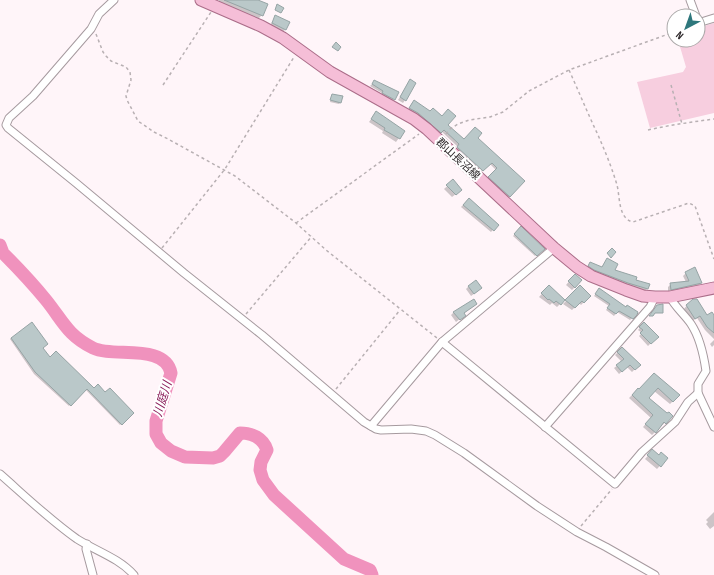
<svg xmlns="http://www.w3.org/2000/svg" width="714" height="575" viewBox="0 0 714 575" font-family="'Sofia Sans Condensed','Noto Sans JP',sans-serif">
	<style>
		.green { fill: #f7cedf }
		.shadow { fill: #0003 }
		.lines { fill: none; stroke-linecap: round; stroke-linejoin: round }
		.river { stroke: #f092bd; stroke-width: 13 }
		.building { fill: #bac8c9; stroke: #96a4a5 }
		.street-casing { stroke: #a69a9f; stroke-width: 9 }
		.primary-casing { stroke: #ab6d89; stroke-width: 13 }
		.path { stroke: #b8b0b3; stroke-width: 1.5; stroke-dasharray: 3 3; stroke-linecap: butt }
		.street { stroke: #fff; stroke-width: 7 }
		.primary { stroke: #f5bed7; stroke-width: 11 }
		.labels { text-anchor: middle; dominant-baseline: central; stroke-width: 4; stroke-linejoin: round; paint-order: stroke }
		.street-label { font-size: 11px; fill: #2c2729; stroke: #fff }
		.water-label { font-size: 12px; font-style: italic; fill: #891c59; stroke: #fff }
	</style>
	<rect width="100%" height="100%" fill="#fff5f9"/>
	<!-- green -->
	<polygon class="green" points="714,23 714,113 650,128 637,82 683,72 686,67 678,40 698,40 698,28"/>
	<!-- shadow -->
	<g class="shadow">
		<polygon points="219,0 256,0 262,15 258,19 218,4"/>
		<polygon points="276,17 285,30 282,32 269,26"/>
		<polygon points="410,80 405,100 403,103 398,100"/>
		<polygon points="374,82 397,92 392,102 380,96 382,93 370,86"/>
		<polygon points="332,95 340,103 339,104 330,102"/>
		<polygon points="412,103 447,125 464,141 477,138 524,181 507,198 487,180 496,170 490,164 480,173 455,150 458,147 441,131 439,134 408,110"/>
		<polygon points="374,115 404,131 396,142 382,133 383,131 369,122"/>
		<polygon points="453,181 461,190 452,197 444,189"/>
		<polygon points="469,199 497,225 491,232 461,207"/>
		<polygon points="521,228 543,249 535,256 513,236"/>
		<polygon points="607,259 614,271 648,285 647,289 644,292 586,269 590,263 601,268"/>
		<polygon points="686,273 701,283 698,286 668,292 668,287 671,284 686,282 683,276"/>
		<polygon points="572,278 575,287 572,290 566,285"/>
		<polygon points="469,286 478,291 471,296 466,289"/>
		<polygon points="549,286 564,300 557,307 552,303 550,305 539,297"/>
		<polygon points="580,287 590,296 581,305 579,303 572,310 563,304"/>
		<polygon points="598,291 632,318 630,320 617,312 614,316 606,310 609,306 594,296"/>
		<polygon points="476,304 463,314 461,318 456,322 451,315 454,312"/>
		<polygon points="688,304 707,317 714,317 714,339 705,330 697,318 692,321 684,309"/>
		<polygon points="644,323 657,337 648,346 639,336 642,333 638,330"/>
		<polygon points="11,338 42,348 49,359 94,389 105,394 133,413 120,425 85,389 69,406 34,374 10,339"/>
		<polygon points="714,340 714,345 712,347 710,344"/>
		<polygon points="622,348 639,365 632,372 627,367 619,374 614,368 622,362 615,355"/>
		<polygon points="654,374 679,395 670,404 654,391 648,398 667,415 672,416 652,435 643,427 651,418 629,398 638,389 639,391"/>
		<polygon points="652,451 659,456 667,458 657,469 645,459"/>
		<polygon points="714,512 714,526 710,529 706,524 708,522 706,520"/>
	</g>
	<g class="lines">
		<!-- river -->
		<path class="river" d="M0 245 3 253C18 268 33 284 46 300 63 321 67 335 93 348 113 358 165 343 171 373L156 421V434L161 443 171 451 185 457 213 458 220 456 224 452 240 433C252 433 263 438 267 450L261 462 260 470 263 480 274 495 344 559 370 570 372 575"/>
	</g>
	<!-- building -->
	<g class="building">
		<polygon points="224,0 258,0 268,4 263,16"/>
		<polygon points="277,4 284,8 281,13 275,10"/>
		<polygon points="275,15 290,22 286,30 272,23"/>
		<polygon points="336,42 341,47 338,51 332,47"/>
		<polygon points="410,79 416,83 406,101 400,97"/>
		<polygon points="374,80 399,92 395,100 382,93 383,91 372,84"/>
		<polygon points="332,94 343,96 341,103 330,100"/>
		<polygon points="414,100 430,111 433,108 442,116 448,109 456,116 448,125 464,139 475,127 482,133 478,138 525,181 510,197 488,177 497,168 492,163 483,171 457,147 459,144 444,130 441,133 418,113 409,108"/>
		<polygon points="376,111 405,131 400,139 384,130 385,128 371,119"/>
		<polygon points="453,179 462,190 456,195 446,185"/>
		<polygon points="469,198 499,225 494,231 463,205"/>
		<polygon points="521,226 545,249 537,256 514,234"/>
		<polygon points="612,248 616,252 611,258 607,253"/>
		<polygon points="607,258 618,264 615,270 637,277 636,280 650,284 648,289 628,283 594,270 588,266 590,262 602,267"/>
		<polygon points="695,267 702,283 671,290 670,283 689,281 685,272"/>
		<polygon points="575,274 582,280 575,288 568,281"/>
		<polygon points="476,280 482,288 474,294 468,286"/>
		<polygon points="549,285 565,300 561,305 556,301 554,303 549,299 548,300 541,293"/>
		<polygon points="580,285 591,296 584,303 582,301 575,308 565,300"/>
		<polygon points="599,288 626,307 627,305 638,312 637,315 633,319 619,311 616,314 607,308 610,304 595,294"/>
		<polygon points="474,299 477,304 464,313 466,316 460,320 453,312"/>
		<polygon points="693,299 697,299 707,315 712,312 714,315 714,333 707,327 700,316 695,319 686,305"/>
		<polygon points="663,304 663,313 655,313 653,316 649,316 657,305"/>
		<polygon points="32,322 48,344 43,348 50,357 56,351 94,388 98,384 105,392 110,388 134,413 122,425 87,389 71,406 35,372 11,338"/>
		<polygon points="644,322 659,337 651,344 640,333 643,330 639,327"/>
		<polygon points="622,347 641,365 635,370 630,365 622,372 616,365 624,359 617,352"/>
		<polygon points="654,373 680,395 673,402 658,388 649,398 667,413 669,412 673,416 666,424 664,422 656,433 645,424 653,415 632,395 638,388 639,389"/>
		<polygon points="652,449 659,455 661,452 668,458 661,467 647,455"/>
	</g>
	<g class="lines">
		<!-- street casing -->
		<g class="street-casing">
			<g id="street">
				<polyline points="114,0 99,14 91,29 33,96 9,118 6,125 8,128 76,183 184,273 262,335 364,422 376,429 381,430 411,429 426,431 435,435 464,453 537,506 577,532 606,547 655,575"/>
				<polyline points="690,0 696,16"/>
				<polyline points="698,23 714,18"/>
				<path d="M670 297C675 307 685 315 691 324 699 336 704 357 706 371L698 384V393L714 427"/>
				<polyline points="442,342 615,484 642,452 675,422 688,402 698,393"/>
				<polyline points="371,426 442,342 554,248"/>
				<polyline points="545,427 650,307 655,297"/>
				<path d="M0 474C25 496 50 520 77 539 96 551 119 558 134 575"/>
				<polyline points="87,544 86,549 93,575"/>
			</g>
		</g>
		<!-- primary casing -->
		<g class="primary-casing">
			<polyline id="primary" points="201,0 261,26 283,38 330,72 414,119 427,129 554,248 577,267 591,276 626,290 643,296 655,297 670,297 714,288"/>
		</g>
		<!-- path -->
		<g class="path">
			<polyline points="96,34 103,52 106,56 111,61 126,67 130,72 131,80 126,96 127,100 138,121 154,132 168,139 235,176 296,223 326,250 437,338"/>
			<path d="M569 70C579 92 588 114 598 135 605 151 612 168 617 185 620 196 618 219 633 222L689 203 695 206 714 259"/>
			<polyline points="163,85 211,12"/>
			<polyline points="671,85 682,124"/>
			<path d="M648 130C670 125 692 122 714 119"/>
			<polyline points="446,134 450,129 458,124 469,120 490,117 503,112 529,91 569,70 674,32"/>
			<polyline points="296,223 419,134"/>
			<polyline points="162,248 225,169 294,57"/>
			<polyline points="246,314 312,236"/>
			<polyline points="336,389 400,310"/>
			<polyline points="581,526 612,489"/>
		</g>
		<!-- street -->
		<use href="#street" class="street"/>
		<!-- primary -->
		<use href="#primary" class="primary"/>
	</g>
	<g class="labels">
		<!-- street labels -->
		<g class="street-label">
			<text transform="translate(458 159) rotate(43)">郡山長沼線</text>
		</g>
		<!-- water labels -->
		<g class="water-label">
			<text transform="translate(163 399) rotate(-73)">川庭川</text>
		</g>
	</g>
	<!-- north arrow -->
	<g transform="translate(686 28) rotate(221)"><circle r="19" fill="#ffffff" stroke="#aba9a9"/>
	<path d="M0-3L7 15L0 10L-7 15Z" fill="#2e777c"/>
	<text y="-6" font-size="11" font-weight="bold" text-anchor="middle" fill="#2c2729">N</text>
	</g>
</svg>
